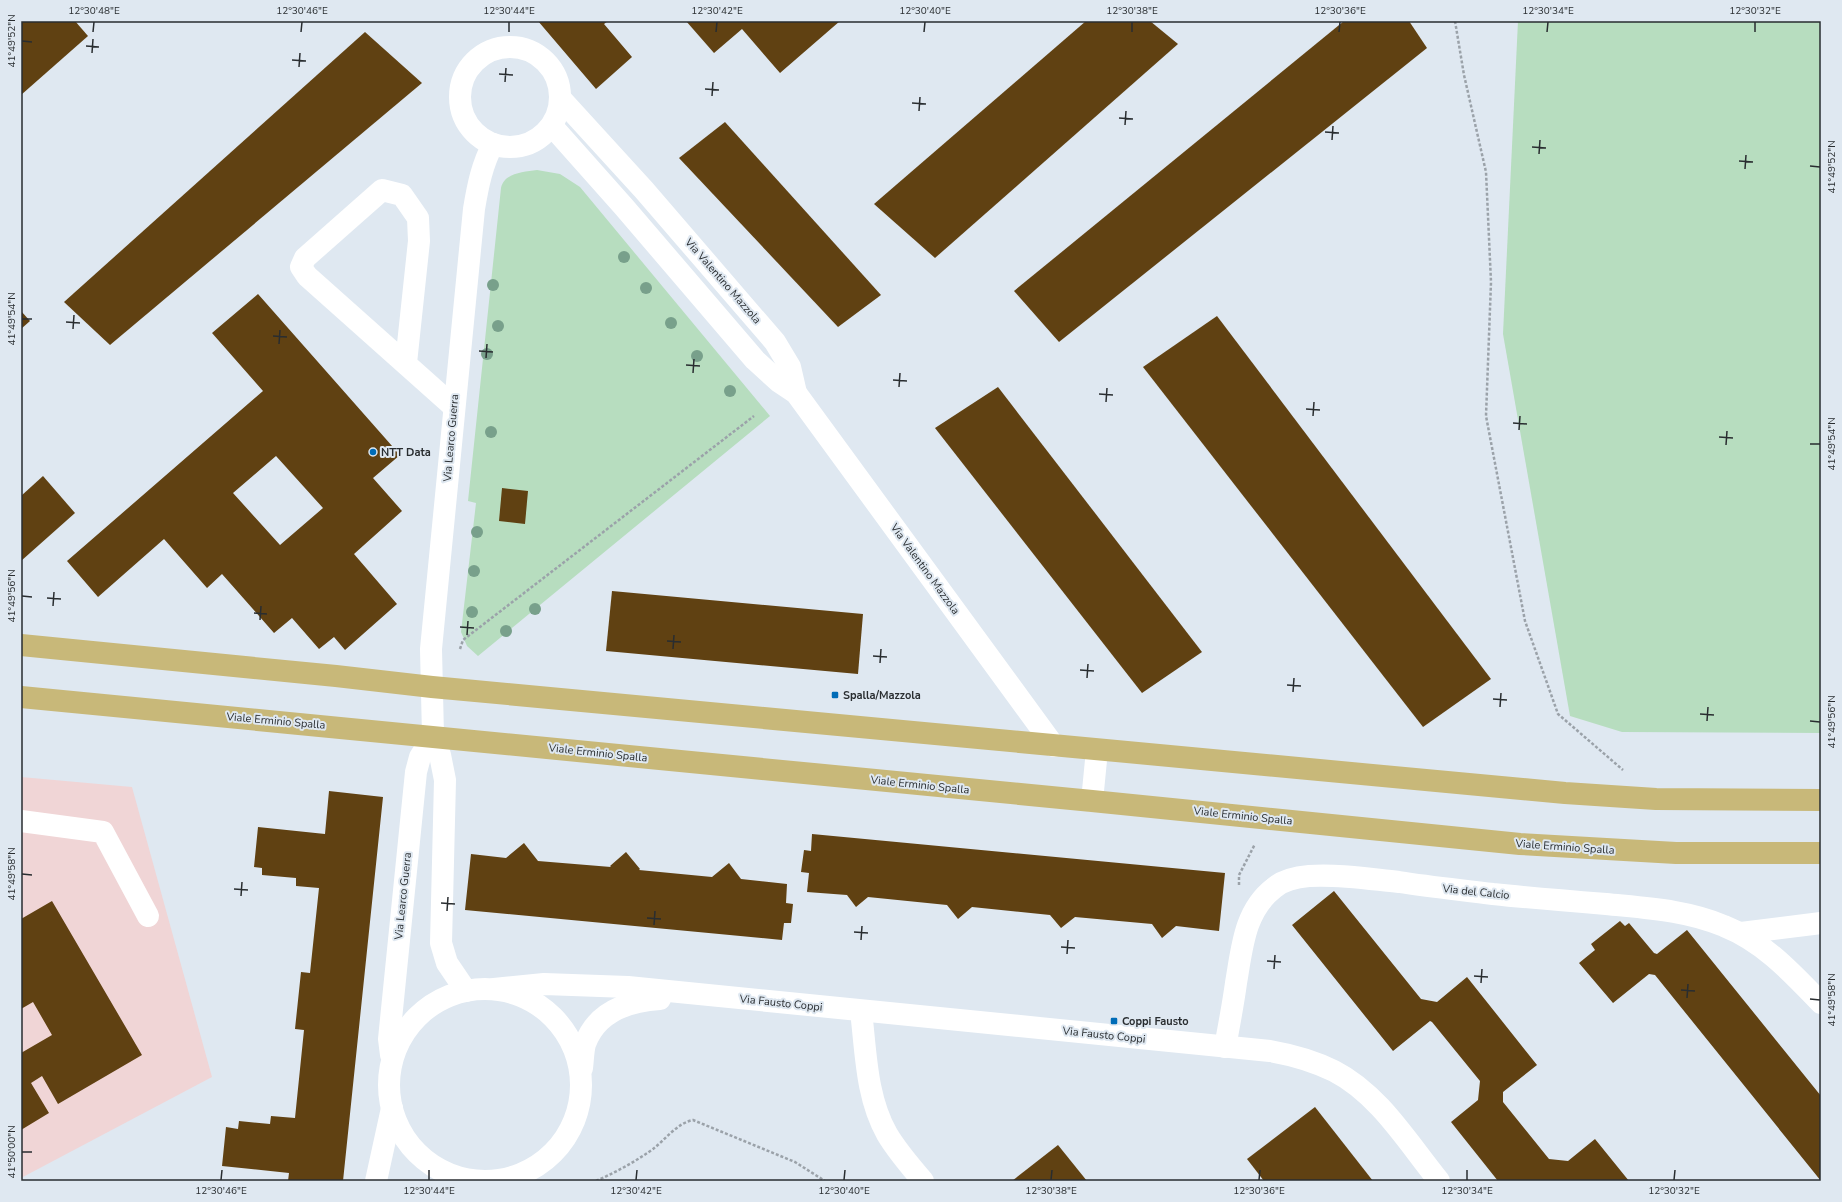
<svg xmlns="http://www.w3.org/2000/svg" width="1842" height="1202" viewBox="0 0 1842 1202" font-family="'Nunito Sans',sans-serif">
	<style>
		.education { fill: #f0d5d6 }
		.green { fill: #b7ddbf }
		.building { fill: #604112; fill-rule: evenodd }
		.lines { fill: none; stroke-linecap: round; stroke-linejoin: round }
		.path { stroke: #9ba2a9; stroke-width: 2.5; stroke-dasharray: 3 2; stroke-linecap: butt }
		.minor { stroke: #fff; stroke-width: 22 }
		.major { stroke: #c8b879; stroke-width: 22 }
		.tree { fill: #78a08b }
		.ticks { fill: none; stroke: #292d30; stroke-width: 1.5 }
		.poi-dot { fill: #006cb7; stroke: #dfe8f1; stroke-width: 1.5 }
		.labels { text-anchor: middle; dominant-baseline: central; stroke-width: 4; stroke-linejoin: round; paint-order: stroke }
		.street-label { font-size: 11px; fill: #292d30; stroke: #dfe8f1 }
		.poi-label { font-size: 11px; font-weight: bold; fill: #292d30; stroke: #dfe8f1; text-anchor: start }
		.neatline { fill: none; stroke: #292d30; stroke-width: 1.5 }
		.ticks-label { font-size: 10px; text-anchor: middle; fill: #292d30 }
	</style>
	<rect width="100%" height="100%" fill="#dfe8f1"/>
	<!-- education -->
	<polygon class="education" points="21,777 132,787 212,1077 21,1178"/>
	<!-- green -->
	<g class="green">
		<polygon points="1518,21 1821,21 1821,733 1622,732 1570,716 1503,334"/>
		<path d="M537 170 560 174 580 187 770 416 478 656 467 646 461 632 476 503 468 501 501 188C504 173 523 172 537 170Z"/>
	</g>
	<!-- building -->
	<g class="building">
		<polygon points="21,21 75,21 88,36 21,95"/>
		<polygon points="538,21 608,21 604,24 632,57 596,89"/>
		<polygon points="686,21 840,21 780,73 742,29 714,53"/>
		<polygon points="1086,21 1150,21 1178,44 935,258 874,204"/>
		<polygon points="1344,21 1409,21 1427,48 1059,342 1014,291"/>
		<polygon points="365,32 422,83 110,345 64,302"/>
		<polygon points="725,122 881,295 838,327 679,158"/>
		<path d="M258 294 400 455 373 478 402 511 354 554 397 604 345 650 334 637 319 649 292 618 274 633 222 574 207 588 164 539 98 597 67 561 263 391 212 333ZM276 456 323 508 280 545 233 493Z"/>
		<polygon points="21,311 30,321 21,329"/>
		<polygon points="1217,316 1491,679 1423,727 1143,367"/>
		<polygon points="998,387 1202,652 1142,693 935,428"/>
		<polygon points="43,476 75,513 21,561 21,496"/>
		<polygon points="502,488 528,491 525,524 499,521"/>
		<polygon points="612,591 863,614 858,674 606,651"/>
		<polygon points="329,791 383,797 343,1181 288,1181 289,1173 222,1166 226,1127 238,1129 239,1121 270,1124 271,1116 295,1118 304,1030 295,1029 301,972 310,973 319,888 296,886 296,878 262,875 262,868 254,867 258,827 325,834"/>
		<polygon points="812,834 1225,873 1219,931 1176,926 1162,938 1152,924 1075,917 1061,928 1050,915 972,907 958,919 947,905 868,897 856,907 847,895 807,892 809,873 801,872 804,850 811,851"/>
		<polygon points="524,843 538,861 611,867 610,866 626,852 640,869 639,870 712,877 729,863 741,879 787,884 786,903 793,904 791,923 784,923 782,940 465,910 471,854 506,858"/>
		<polygon points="1334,891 1421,999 1437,1002 1467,977 1537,1065 1503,1092 1503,1102 1549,1159 1568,1161 1595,1139 1629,1181 1498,1181 1451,1122 1478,1100 1480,1081 1432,1022 1430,1021 1393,1051 1292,925"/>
		<polygon points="52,901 142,1055 58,1104 42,1076 31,1083 49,1113 21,1130 21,1053 52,1035 33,1002 21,1009 21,919"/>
		<polygon points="1620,921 1625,926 1629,923 1654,953 1657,954 1687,930 1821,1096 1821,1181 1655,975 1649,974 1613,1003 1579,963 1595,950 1591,944"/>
		<polygon points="1315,1107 1373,1181 1264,1181 1247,1159"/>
		<polygon points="1058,1145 1087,1181 1012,1181"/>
	</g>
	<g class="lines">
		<!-- path -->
		<g class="path">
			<polyline points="1455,21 1464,75 1486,172 1491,282 1486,416 1525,621 1558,714 1623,770"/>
			<polyline points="460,649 463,640 754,416"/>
			<polyline points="1239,885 1239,875 1255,844"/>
			<path d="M596 1181C616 1172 635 1162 653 1149 665 1140 677 1123 693 1120L795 1162 825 1181"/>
		</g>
		<!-- minor -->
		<g class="minor">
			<circle cx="510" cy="97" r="50"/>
			<polyline points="560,98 644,190 775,342 790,367 796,393"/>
			<polyline points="552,126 624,207 755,360 778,381 796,393 1054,746"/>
			<polyline points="406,363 419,241 418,218 402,195 382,190 305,258 301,267 307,276 454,407"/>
			<polyline points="1092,801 1097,750"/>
			<polyline points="21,821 103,832 148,916"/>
			<polyline points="1741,933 1821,923"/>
			<path d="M494 989 544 984 628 987 1270 1051C1293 1055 1314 1061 1334 1071 1379 1094 1408 1143 1439 1181"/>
			<circle cx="485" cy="1085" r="96"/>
			<path d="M466 991 447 963 441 943 445 780 440 755 433 736 431 649 474 209C478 185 482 165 493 144"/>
			<path d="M861 1011C866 1052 866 1097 887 1134 897 1151 910 1166 923 1181"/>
			<path d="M1225 1047C1229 1026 1233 1005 1236 983 1242 949 1244 911 1274 888 1283 880 1297 877 1309 876 1339 874 1369 879 1399 882 1431 887 1462 890 1493 894 1531 898 1568 901 1606 904 1645 908 1687 910 1724 926 1764 942 1792 973 1821 1003"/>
			<polyline points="391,1055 389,1039 416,772 420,757 433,736"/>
			<path d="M582 1068C583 1061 583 1051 585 1044 597 1011 628 1001 660 999"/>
			<polyline points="376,1181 392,1108"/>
		</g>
		<!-- major -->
		<g class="major">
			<polyline points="21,645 336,676 432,687 1565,793 1656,799 1821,800"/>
			<polyline points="21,697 1092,801 1520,844 1676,853 1821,853"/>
		</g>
	</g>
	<!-- trees -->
	<g class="tree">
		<circle cx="624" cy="257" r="6"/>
		<circle cx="493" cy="285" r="6"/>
		<circle cx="646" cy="288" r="6"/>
		<circle cx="671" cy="323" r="6"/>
		<circle cx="498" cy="326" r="6"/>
		<circle cx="487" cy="354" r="6"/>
		<circle cx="697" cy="356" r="6"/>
		<circle cx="730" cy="391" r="6"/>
		<circle cx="491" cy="432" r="6"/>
		<circle cx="477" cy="532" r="6"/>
		<circle cx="474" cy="571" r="6"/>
		<circle cx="535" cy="609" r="6"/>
		<circle cx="472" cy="612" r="6"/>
		<circle cx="506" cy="631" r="6"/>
	</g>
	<!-- ticks -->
	<path class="ticks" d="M93 32 94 22M301 32 302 22M509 32V22M716 32 717 22M924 32 925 22M1132 32V22M1339 32 1340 22M1547 32 1548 22M1755 32V22M22 41 32 42M86 46 99 47M92 53 93 39M292 60 306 61M299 67 300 53M499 74 513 75M505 82 506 68M705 89 719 90M712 96 713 82M912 103 926 104M919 111 920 97M1119 118 1133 119M1125 125 1126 111M1325 132 1339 133M1332 140 1333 126M1532 147 1546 148M1539 154 1540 140M1739 161 1753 162M1810 166 1820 167M1745 169 1746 155M22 319H32M66 322 80 323M73 329 74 315M273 336 287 337M279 344 280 330M479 351 493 352M486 358 487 344M686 365 700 366M693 373 694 359M893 380 907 381M899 387 900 373M1099 394 1113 395M1106 402 1107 388M1306 409 1320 410M1313 416 1314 402M1513 423 1527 424M1519 430 1520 416M1719 437 1733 438M1810 444H1820M1726 445 1727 431M22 596 32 597M47 598 61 599M53 606 54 592M254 613 267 614M260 620 261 606M460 627 474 628M467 635 468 621M667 641 681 642M673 649 674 635M873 656 887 657M880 663 881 649M1080 670 1094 671M1087 678 1088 664M1287 685 1301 686M1293 692 1294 678M1493 699 1507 700M1500 707 1501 693M1700 714 1714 715M1707 721 1708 707M1810 721 1820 722M22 874 32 875M234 889 248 890M241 896 242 882M441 903 455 904M447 911 448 897M647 918 661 919M654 925 655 911M854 932 868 933M861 940 862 926M1061 947 1075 948M1067 954 1068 940M1267 961 1281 962M1274 969 1275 955M1474 976 1488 977M1481 983 1482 969M1681 990 1695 991M1687 998 1688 984M1810 999 1820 1000M22 1152H32M221 1180 222 1170M429 1180V1170M636 1180 637 1170M844 1180 845 1170M1051 1180 1052 1170M1259 1180 1260 1170M1467 1180V1170M1674 1180 1675 1170"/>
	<!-- markers -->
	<g class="poi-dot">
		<circle cx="373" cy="452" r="4"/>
		<rect x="831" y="691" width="8" height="8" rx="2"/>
		<rect x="1110" y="1017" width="8" height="8" rx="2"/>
	</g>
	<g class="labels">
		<!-- street labels -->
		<g class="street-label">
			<text transform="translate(723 281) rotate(49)">Via Valentino Mazzola</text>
			<text transform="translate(451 438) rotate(-85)">Via Learco Guerra</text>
			<text transform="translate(925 569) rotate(54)">Via Valentino Mazzola</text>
			<text transform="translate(276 721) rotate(5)">Viale Erminio Spalla</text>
			<text transform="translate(598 753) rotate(6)">Viale Erminio Spalla</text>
			<text transform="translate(920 785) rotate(6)">Viale Erminio Spalla</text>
			<text transform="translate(1243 816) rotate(6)">Viale Erminio Spalla</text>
			<text transform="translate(1565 847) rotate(4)">Viale Erminio Spalla</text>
			<text transform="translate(1476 892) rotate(6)">Via del Calcio</text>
			<text transform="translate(403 896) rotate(-84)">Via Learco Guerra</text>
			<text transform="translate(781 1003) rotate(6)">Via Fausto Coppi</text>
			<text transform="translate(1104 1035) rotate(6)">Via Fausto Coppi</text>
		</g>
		<!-- poi labels -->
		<g class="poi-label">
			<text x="381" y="452">NTT Data</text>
			<text x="843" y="695">Spalla/Mazzola</text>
			<text x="1122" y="1021">Coppi Fausto</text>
		</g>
	</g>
	<!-- border -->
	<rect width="1842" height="1202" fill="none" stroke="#dfe8f1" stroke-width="44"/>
	<rect x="22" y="22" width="1798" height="1158" class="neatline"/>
	<g class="ticks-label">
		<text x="94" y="14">12°30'48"E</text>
		<text x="302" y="14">12°30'46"E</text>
		<text x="509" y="14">12°30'44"E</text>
		<text x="717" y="14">12°30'42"E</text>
		<text x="925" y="14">12°30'40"E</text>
		<text x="1132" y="14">12°30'38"E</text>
		<text x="1340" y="14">12°30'36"E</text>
		<text x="1548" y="14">12°30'34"E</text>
		<text x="1755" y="14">12°30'32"E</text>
		<text transform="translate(11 41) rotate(-90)" y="4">41°49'52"N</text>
		<text transform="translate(1831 167) rotate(-90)" y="4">41°49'52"N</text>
		<text transform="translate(11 319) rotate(-90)" y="4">41°49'54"N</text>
		<text transform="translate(1831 444) rotate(-90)" y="4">41°49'54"N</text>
		<text transform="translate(11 596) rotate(-90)" y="4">41°49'56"N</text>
		<text transform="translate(1831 722) rotate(-90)" y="4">41°49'56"N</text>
		<text transform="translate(11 874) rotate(-90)" y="4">41°49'58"N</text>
		<text transform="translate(1831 1000) rotate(-90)" y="4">41°49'58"N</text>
		<text transform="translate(11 1152) rotate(-90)" y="4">41°50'00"N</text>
		<text x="221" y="1194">12°30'46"E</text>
		<text x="429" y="1194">12°30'44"E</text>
		<text x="636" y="1194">12°30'42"E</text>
		<text x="844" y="1194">12°30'40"E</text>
		<text x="1051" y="1194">12°30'38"E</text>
		<text x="1259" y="1194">12°30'36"E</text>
		<text x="1467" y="1194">12°30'34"E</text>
		<text x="1674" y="1194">12°30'32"E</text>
	</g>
</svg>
